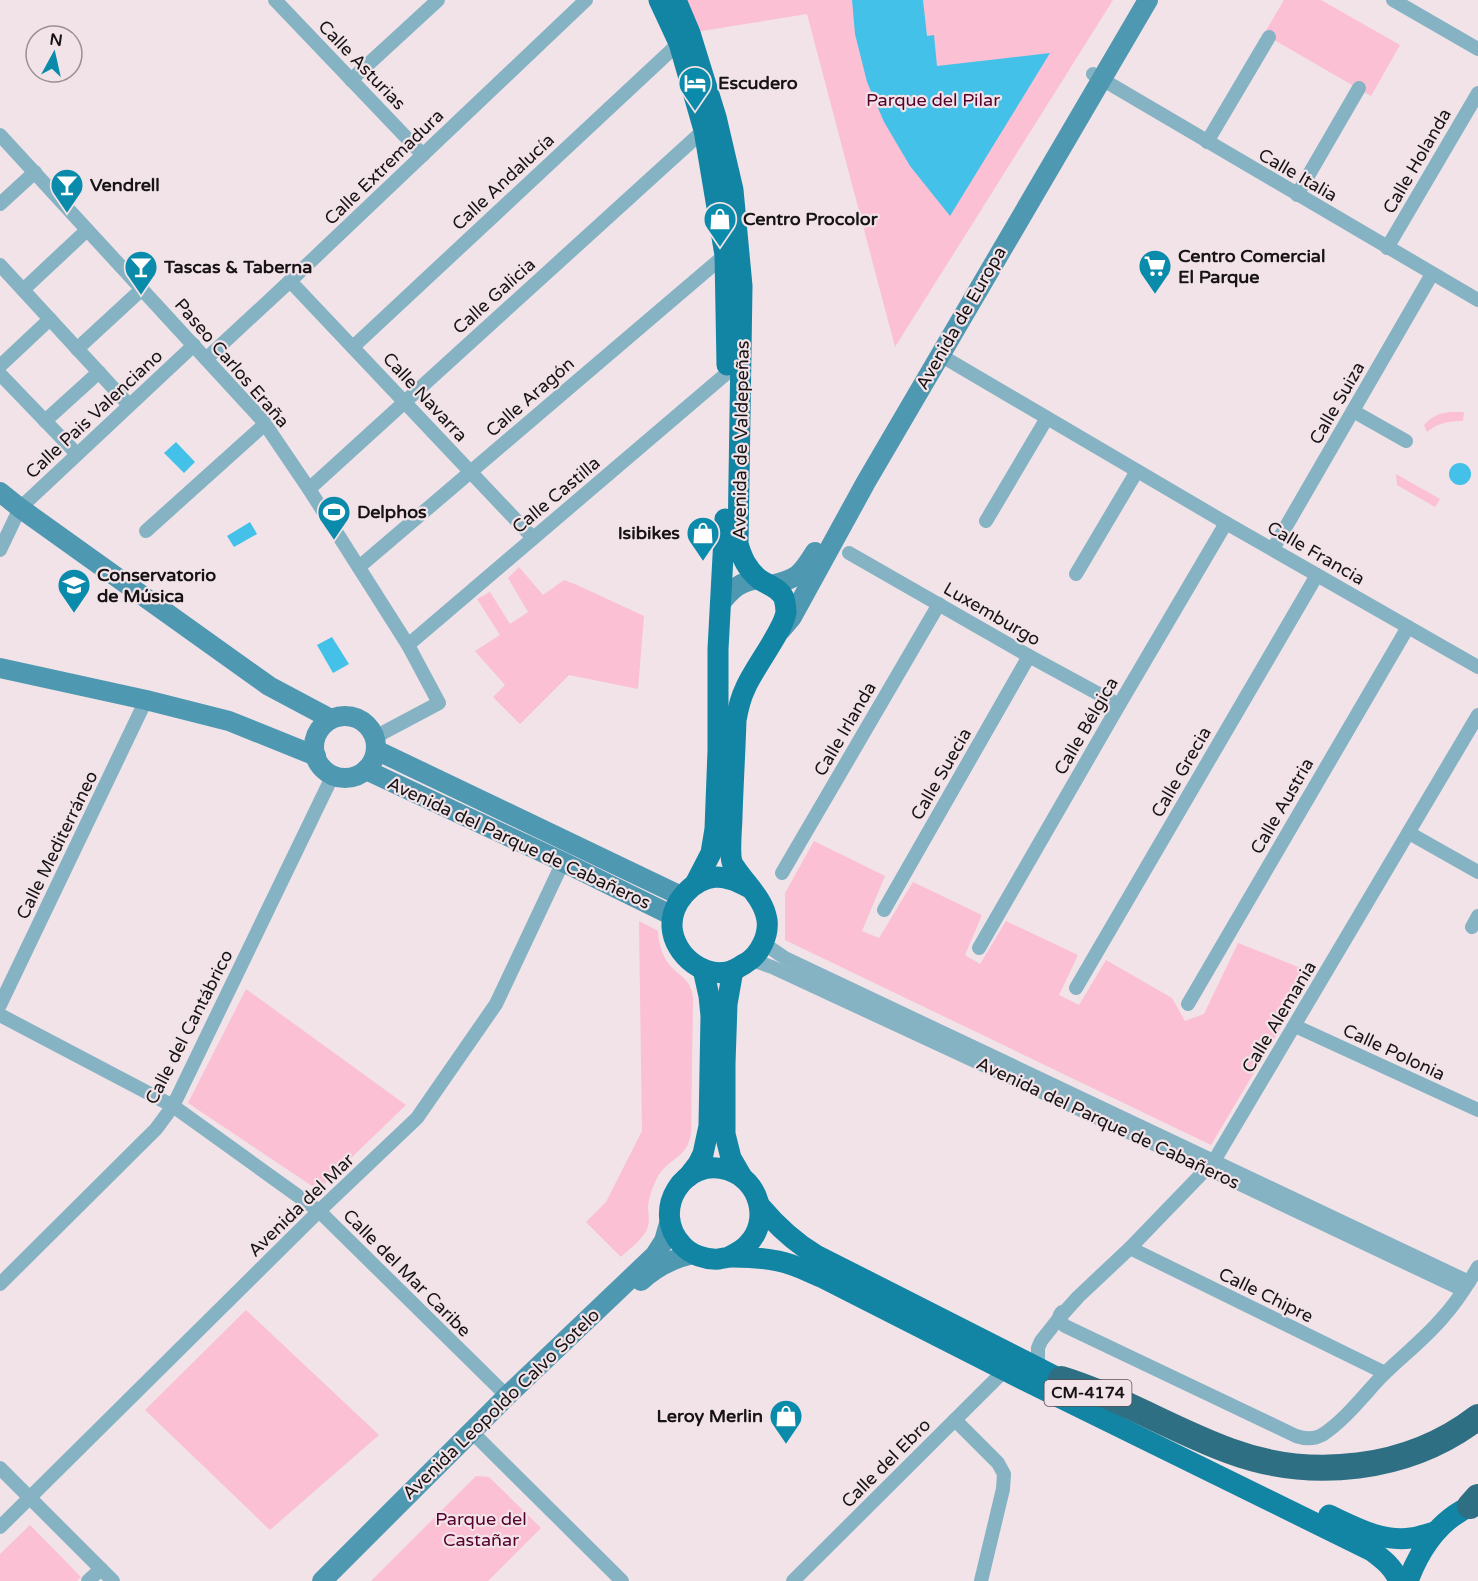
<svg xmlns="http://www.w3.org/2000/svg" width="1478" height="1581" viewBox="0 0 1478 1581" font-family="'Varela Round',sans-serif">
	<style>
		.green { fill: #fbc0d3 }
		.water { fill: #44c1e8 }
		.lines { fill: none; stroke-linecap: round; stroke-linejoin: round }
		.street { stroke: #85b3c4; stroke-width: 14 }
		.secondary { stroke: #4f98b2; stroke-width: 20 }
		.primary { stroke: #1284a4; stroke-width: 21 }
		.highway { stroke: #2f6f84; stroke-width: 26 }
		.labels { text-anchor: middle; dominant-baseline: central; stroke-width: 4.5; stroke-linejoin: round; paint-order: stroke }
		.shield { fill: #f1e3e7; stroke: #595254; stroke-width: 1.5 }
		.shield-label { font-size: 16px; font-weight: bold; fill: #181415 }
		.street-label { font-size: 18px; fill: #181415; stroke: #f1e3e7 }
		.poi-label { font-size: 18px; font-weight: bold; fill: #181415; stroke: #f1e3e7; text-anchor: start }
		.park-label { font-size: 18px; fill: #56002d; stroke: #f1e3e7 }
	</style>
	<rect width="100%" height="100%" fill="#f1e3e7"/>
	<!-- green -->
	<g class="green">
		<polygon points="673,0 1113,0 895,347 807,14 690,33"/>
		<polygon points="1284,0 1321,0 1400,45 1371,96 1264,34"/>
		<path d="M1450 412H1464L1463 421C1450 421 1437 423 1427 432L1424 425C1432 416 1438 414 1450 412Z"/>
		<polygon points="1396,474 1440,499 1435,507 1397,485"/>
		<polygon points="519,567 543,595 564,580 577,585 644,616 638,689 569,675 520,724 493,697 505,685 475,651 500,635 477,599 490,592 510,624 528,612 508,578"/>
		<polygon points="814,841 885,876 862,931 879,938 913,882 982,915 965,955 980,964 1006,921 1078,955 1059,995 1079,1005 1106,960 1172,998 1185,1021 1204,1014 1238,943 1313,973 1211,1145 785,940 785,893"/>
		<path d="M639 921 658 931C658 941 662 955 668 963 679 977 690 977 693 997L691 1133C687 1159 671 1156 658 1176 653 1186 649 1196 648 1207 648 1213 650 1220 648 1226 645 1238 630 1248 621 1257L586 1222 606 1202 642 1131Z"/>
		<polygon points="246,989 406,1105 318,1190 188,1103"/>
		<polygon points="246,1310 379,1435 270,1530 145,1410"/>
		<polygon points="476,1476 489,1477 541,1528 488,1581 371,1581"/>
		<polygon points="30,1525 81,1577 77,1581 0,1581 0,1554"/>
	</g>
	<!-- water -->
	<g class="water">
		<polygon points="852,0 923,0 927,36 934,35 937,66 1050,53 950,216 910,166 884,122 867,82 855,34"/>
		<polygon points="176,442 195,462 184,473 164,453"/>
		<circle cx="1460" cy="474" r="11"/>
		<polygon points="250,522 257,534 234,547 227,536"/>
		<polygon points="332,637 349,664 333,673 317,645"/>
	</g>
	<g class="lines">
		<!-- street -->
		<g class="street">
			<polyline points="275,0 423,155"/>
			<polyline points="1393,0 1478,49"/>
			<polyline points="1093,74 1478,300"/>
			<polyline points="351,80 438,0"/>
			<polyline points="0,135 263,421 309,489 408,645 439,703 375,737"/>
			<polyline points="1207,142 1269,37"/>
			<polyline points="1297,195 1359,88"/>
			<polyline points="0,204 35,172"/>
			<polyline points="1387,248 1478,93"/>
			<polyline points="0,265 129,405"/>
			<polyline points="290,281 533,538"/>
			<polyline points="23,290 87,230"/>
			<polyline points="353,347 679,43"/>
			<polyline points="77,349 142,289"/>
			<polyline points="940,355 1226,523 1478,667"/>
			<polyline points="206,359 290,281 586,0"/>
			<polyline points="0,366 50,319"/>
			<polyline points="0,374 77,454"/>
			<polyline points="1353,411 1406,441"/>
			<polyline points="45,421 99,372"/>
			<polyline points="309,489 704,130"/>
			<polyline points="986,521 1047,418"/>
			<polyline points="146,531 265,424"/>
			<polyline points="1273,549 1432,274"/>
			<polyline points="0,550 20,508 194,345"/>
			<polyline points="849,553 1029,656 1119,705"/>
			<polyline points="359,567 725,255"/>
			<polyline points="1076,574 1137,471"/>
			<polyline points="408,645 727,373"/>
			<polyline points="1409,833 1478,872"/>
			<polyline points="782,873 939,604"/>
			<polyline points="884,910 1029,656"/>
			<polyline points="1472,927 1478,916"/>
			<polyline points="763,943 785,958 1469,1282"/>
			<polyline points="979,948 1119,705 1226,523"/>
			<polyline points="752,960 772,967 1206,1168 1463,1290"/>
			<polyline points="1076,988 1317,575"/>
			<polyline points="1188,1004 1408,627"/>
			<polyline points="0,1005 146,700"/>
			<polyline points="0,1015 173,1106 319,1211 507,1396"/>
			<polyline points="1295,1026 1478,1110"/>
			<polyline points="1130,1248 1385,1373"/>
			<polyline points="0,1284 156,1129 173,1106 333,775"/>
			<path d="M1062 1312C1057 1317 1061 1322 1065 1326L1296 1436C1305 1439 1313 1440 1322 1435 1344 1421 1363 1396 1381 1377 1401 1357 1426 1338 1444 1316 1457 1302 1468 1284 1478 1267"/>
			<polyline points="1044,1371 1038,1361 1038,1348 1041,1341 1060,1317 1078,1297 1130,1248 1214,1161 1478,715"/>
			<polyline points="955,1420 998,1463 1004,1474 1003,1489 981,1581"/>
			<polyline points="475,1435 622,1581"/>
			<polyline points="0,1468 113,1581"/>
			<polyline points="0,1527 319,1211 417,1118 496,1004 563,862"/>
			<polyline points="88,1581 101,1569"/>
			<polyline points="793,1581 1005,1370"/>
		</g>
		<!-- secondary -->
		<g class="secondary">
			<polyline points="0,492 20,508 269,686 331,719"/>
			<path d="M771 585C797 579 801 575 815 552"/>
			<path d="M720 604C732 589 740 581 760 579"/>
			<polyline points="781,630 792,617 866,482 1148,0"/>
			<polyline points="0,668 146,700 229,721 316,756"/>
			<circle cx="345" cy="747" r="31"/>
			<polyline points="376,750 681,896"/>
			<polyline points="366,770 563,862 673,916"/>
			<path d="M641 1281C656 1267 674 1258 694 1254"/>
			<polyline points="322,1581 507,1396 655,1255 664,1241 670,1220"/>
		</g>
		<!-- primary -->
		<g class="primary">
			<polyline points="659,0 679,43 704,130 725,255 727,365"/>
			<path d="M676 0 690 33 716 117 733 190 742 286 738 544C742 558 747 569 759 579 767 585 779 587 784 598 785 602 786 608 786 612 784 630 753 669 745 689 740 699 738 709 736 720 735 752 733 784 732 816 732 826 729 852 732 862 733 865 737 870 739 873 750 888 764 901 767 920 769 935 760 955 746 963 742 965 738 968 734 970 706 981 674 956 672 927 671 903 692 879 716 877 729 877 740 883 750 888"/>
			<polyline points="695,884 711,853 715,829 718,751 718,649 725,519"/>
			<polyline points="733,970 727,1004 725,1064 725,1134 731,1158 742,1177"/>
			<polyline points="688,1177 698,1164 703,1154 709,1126 711,1016 709,996 703,969"/>
			<path d="M760 1206C777 1226 794 1242 816 1255L1074 1386"/>
			<path d="M729 1257C736 1253 743 1250 748 1244 771 1220 759 1180 728 1170 684 1156 650 1211 682 1245 691 1255 706 1260 719 1259 724 1258 728 1257 733 1257 748 1257 763 1258 778 1261 794 1264 807 1271 821 1277L1036 1386 1372 1551C1384 1560 1393 1567 1399 1581"/>
			<path d="M1329 1515C1355 1527 1381 1542 1411 1538 1419 1537 1427 1534 1434 1532"/>
			<path d="M1408 1581C1421 1546 1442 1516 1478 1503"/>
		</g>
		<!-- highway -->
		<g class="highway">
			<path d="M1061 1379C1120 1397 1172 1430 1230 1451 1311 1481 1408 1471 1478 1417"/>
			<polyline points="1470,1506 1478,1497"/>
		</g>
	</g>
	<!-- icons -->
	<defs>
		<g id="hotel-pin" transform="scale(1.725)"><path d="M0 17L-7.5 6A9.5 9.5 0 1 1 7.5 6Z" fill="#0b8bac" stroke="#f1e3e7"/><path d="M-6-4.5h1.5V1H6V5H4.5V3h-9V5H-6ZM-4 0a1.8 1.8 0 1 1 3.6 0ZM.5 0V-2.5h3Q6-2.5 6 0Z" fill="#fff"/></g>
		<g id="bar-pin" transform="scale(1.725)"><path d="M0 17L-7.5 6A9.5 9.5 0 1 1 7.5 6Z" fill="#0b8bac" stroke="#f1e3e7"/><path d="M-6-5H6L.8 .8V4.5H3.5V6h-7V4.5H-.8V.8Z" fill="#fff"/></g>
		<g id="shop-pin" transform="scale(1.725)"><path d="M0 17L-7.5 6A9.5 9.5 0 1 1 7.5 6Z" fill="#0b8bac" stroke="#f1e3e7"/><path d="M-5-2.5h2.3a2.7 3.5 0 0 1 5.4 0H5L5.5 6h-11ZM-1.5-2.5h3a1.5 2.3 0 0 0-3 0Z" fill="#fff"/></g>
		<g id="supermarket-pin" transform="scale(1.725)"><path d="M0 17L-7.5 6A9.5 9.5 0 1 1 7.5 6Z" fill="#0b8bac" stroke="#f1e3e7"/><path d="M-6-5.5h2.5l.6 2H6L4.5 2H-2.5L-4.4-4H-6ZM-1.5 3.2a1.3 1.3 0 1 0 .1 0ZM3 3.2a1.3 1.3 0 1 0 .1 0Z" fill="#fff"/></g>
		<g id="stadium-pin" transform="scale(1.725)"><path d="M0 17L-7.5 6A9.5 9.5 0 1 1 7.5 6Z" fill="#0b8bac" stroke="#f1e3e7"/><path d="M0-5a6.5 5 0 1 0 0 10a6.5 5 0 1 0 0-10ZM-3.5-1.8h7v3.6h-7Z" fill="#fff"/></g>
		<g id="university-pin" transform="scale(1.725)"><path d="M0 17L-7.5 6A9.5 9.5 0 1 1 7.5 6Z" fill="#0b8bac" stroke="#f1e3e7"/><path d="M0-5L7-2L0 1L-7-2ZM-4 1L0 2.5L4 1V4Q0 6-4 4Z" fill="#fff"/></g>
	</defs>
	<g fill-rule="evenodd">
		<use href="#hotel-pin" x="695" y="83"/>
		<use href="#bar-pin" x="67" y="185"/>
		<use href="#shop-pin" x="720" y="219"/>
		<use href="#supermarket-pin" x="1155" y="266"/>
		<use href="#bar-pin" x="141" y="267"/>
		<use href="#stadium-pin" x="334" y="512"/>
		<use href="#shop-pin" x="703" y="533"/>
		<use href="#university-pin" x="74" y="585"/>
		<use href="#shop-pin" x="786" y="1416"/>
	</g>
	<g class="labels">
		<!-- shield labels -->
		<rect class="shield" x="1044.5" y="1380" width="87" height="26" rx="4.5"/>
		<g class="shield-label">
			<text x="1088" y="1393">CM-4174</text>
		</g>
		<!-- street labels -->
		<g class="street-label">
			<text transform="translate(362 65) rotate(46)">Calle Asturias</text>
			<text transform="translate(1417 161) rotate(-60)">Calle Holanda</text>
			<text transform="translate(384 167) rotate(-44)">Calle Extremadura</text>
			<text transform="translate(1298 175) rotate(30)">Calle Italia</text>
			<text transform="translate(503 182) rotate(-43)">Calle Andalucía</text>
			<text transform="translate(494 296) rotate(-42)">Calle Galicia</text>
			<text transform="translate(961 318) rotate(-60)">Avenida de Europa</text>
			<text transform="translate(232 363) rotate(49)">Paseo Carlos Eraña</text>
			<text transform="translate(425 397) rotate(47)">Calle Navarra</text>
			<text transform="translate(530 397) rotate(-41)">Calle Aragón</text>
			<text transform="translate(1337 403) rotate(-60)">Calle Suiza</text>
			<text transform="translate(94 414) rotate(-43)">Calle Pais Valenciano</text>
			<text transform="translate(741 440) rotate(-89)">Avenida de Valdepeñas</text>
			<text transform="translate(556 495) rotate(-40)">Calle Castilla</text>
			<text transform="translate(1316 553) rotate(30)">Calle Francia</text>
			<text transform="translate(992 614) rotate(30)">Luxemburgo</text>
			<text transform="translate(1086 726) rotate(-60)">Calle Bélgica</text>
			<text transform="translate(845 729) rotate(-60)">Calle Irlanda</text>
			<text transform="translate(1181 772) rotate(-60)">Calle Grecia</text>
			<text transform="translate(941 774) rotate(-60)">Calle Suecia</text>
			<text transform="translate(1282 806) rotate(-60)">Calle Austria</text>
			<text transform="translate(519 843) rotate(25)">Avenida del Parque de Cabañeros</text>
			<text transform="translate(57 845) rotate(-64)">Calle Mediterráneo</text>
			<text transform="translate(1279 1017) rotate(-59)">Calle Alemania</text>
			<text transform="translate(189 1027) rotate(-63)">Calle del Cantábrico</text>
			<text transform="translate(1394 1052) rotate(25)">Calle Polonia</text>
			<text transform="translate(1108 1123) rotate(25)">Avenida del Parque de Cabañeros</text>
			<text transform="translate(301 1205) rotate(-44)">Avenida del Mar</text>
			<text transform="translate(407 1273) rotate(45)">Calle del Mar Caribe</text>
			<text transform="translate(1266 1295) rotate(26)">Calle Chipre</text>
			<text transform="translate(501 1404) rotate(-44)">Avenida Leopoldo Calvo Sotelo</text>
			<text transform="translate(886 1463) rotate(-45)">Calle del Ebro</text>
		</g>
		<!-- poi labels -->
		<g class="poi-label">
			<text x="718" y="83">Escudero</text>
			<text x="90" y="185">Vendrell</text>
			<text x="743" y="219">Centro Procolor</text>
			<text x="1178" y="256">Centro Comercial<tspan x="1178" dy="21">El Parque</tspan></text>
			<text x="164" y="267">Tascas &amp; Taberna</text>
			<text x="357" y="512">Delphos</text>
			<text x="680" y="533" text-anchor="end">Isibikes</text>
			<text x="97" y="575">Conservatorio<tspan x="97" dy="21">de Música</tspan></text>
			<text x="763" y="1416" text-anchor="end">Leroy Merlin</text>
		</g>
		<!-- park labels -->
		<g class="park-label">
			<text x="933" y="100">Parque del Pilar</text>
			<text x="481" y="1519">Parque del<tspan x="481" dy="21">Castañar</tspan></text>
		</g>
	</g>
	<!-- north arrow -->
	<g transform="translate(54 54) rotate(8)"><circle r="28" fill="#f1e3e7" stroke="#9a9093" stroke-width="1.5"/>
	<path d="M0-4.5L10 22L0 15L-10 22Z" fill="#0b8bac"/>
	<text y="-9" font-size="16" font-weight="bold" text-anchor="middle" fill="#181415">N</text>
	</g>
</svg>
